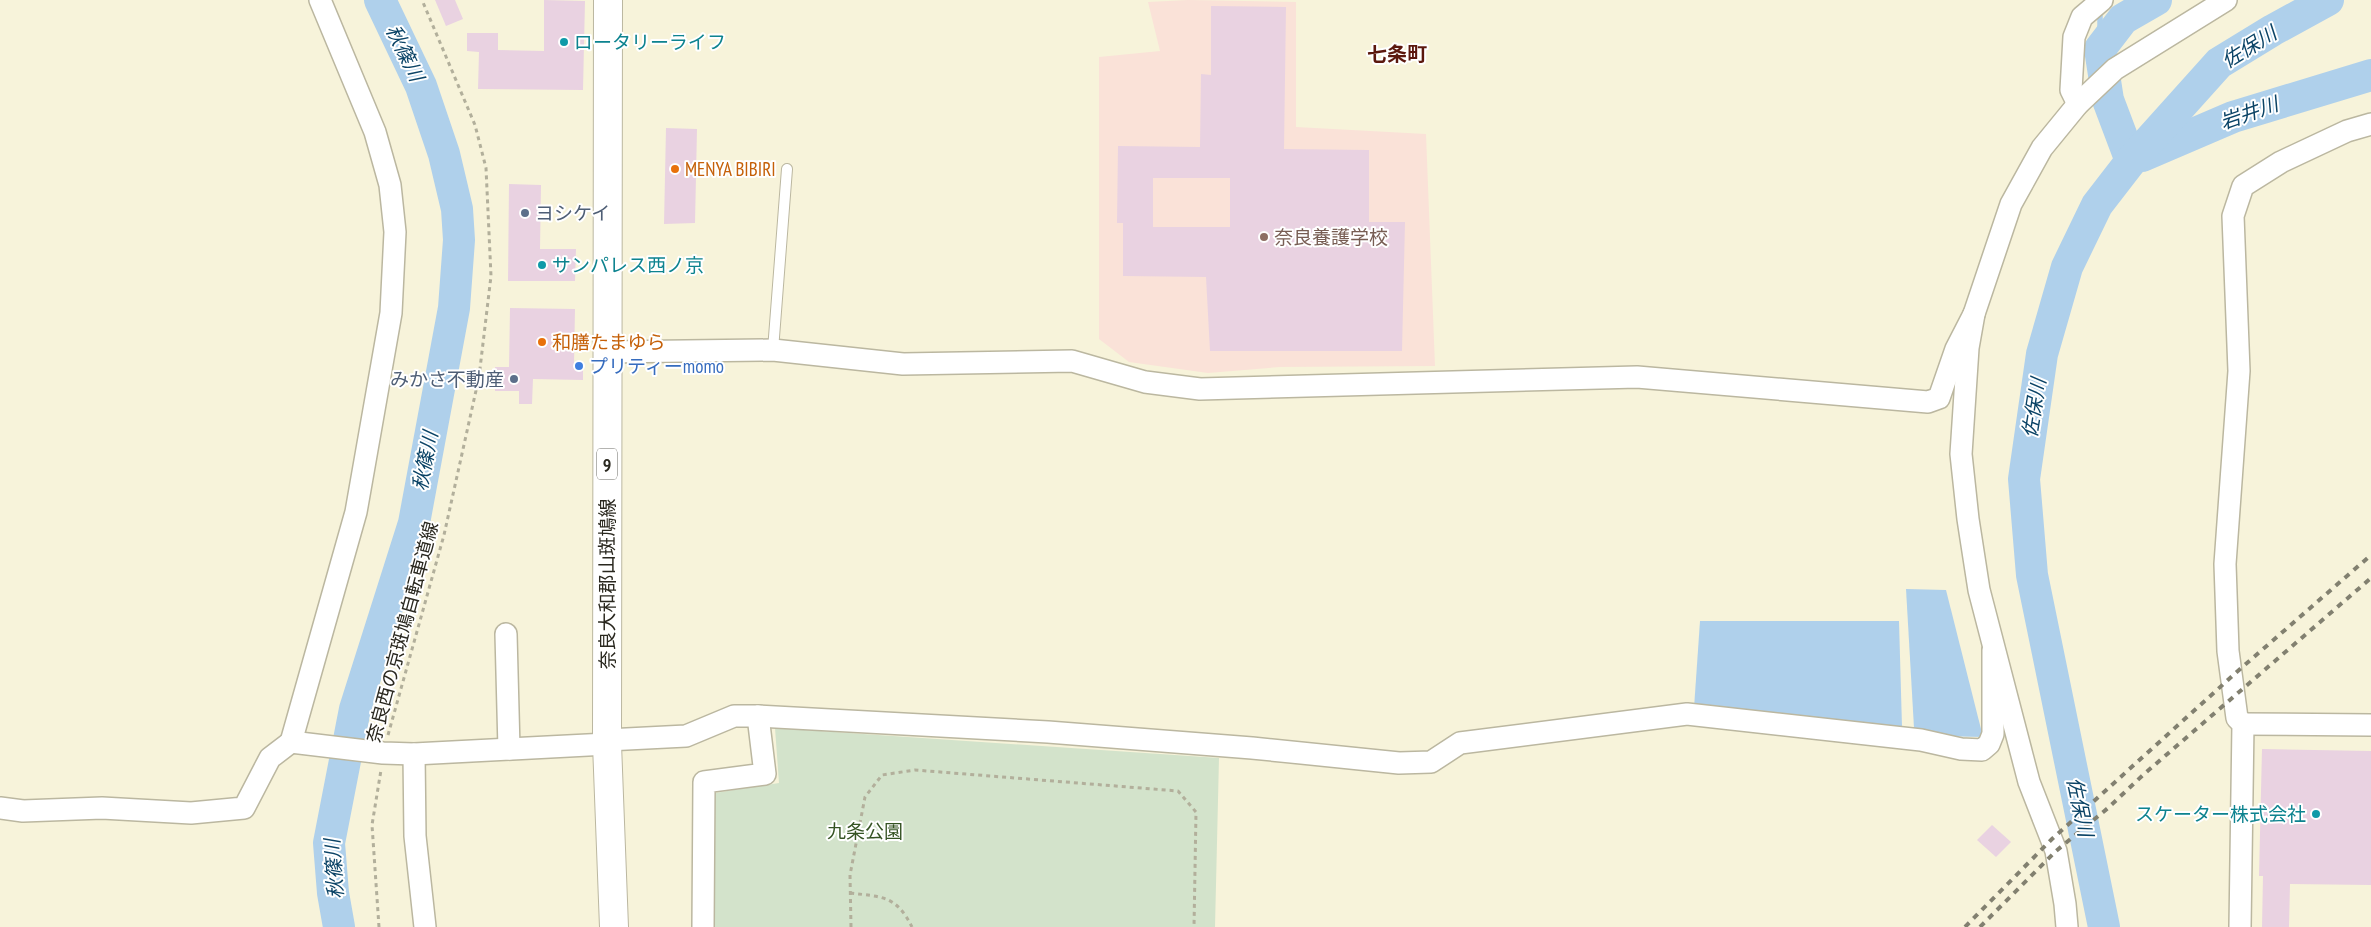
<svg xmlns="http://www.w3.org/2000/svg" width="2371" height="927" viewBox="0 0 2371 927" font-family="'PT Sans Narrow','Noto Sans JP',sans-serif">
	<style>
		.education { fill: #fae2d8 }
		.green { fill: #d3e3cb }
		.water { fill: #afd0eb }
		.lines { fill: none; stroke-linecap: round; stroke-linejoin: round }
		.stream { stroke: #afd0eb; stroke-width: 5.5 }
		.river { stroke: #afd0eb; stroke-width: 32 }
		.building { fill: #e9d2e1; fill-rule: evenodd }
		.lane-casing { stroke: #bbb7a0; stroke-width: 12 }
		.street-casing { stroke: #bbb7a0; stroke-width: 24 }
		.primary-casing { stroke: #bbb7a0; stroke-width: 30 }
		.path { stroke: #b2af9b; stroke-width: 3; stroke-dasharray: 4 4; stroke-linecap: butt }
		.lane { stroke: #fff; stroke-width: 10 }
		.street { stroke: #fff; stroke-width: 21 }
		.primary { stroke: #fff; stroke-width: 28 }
		.rail { stroke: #828070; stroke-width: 4; stroke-dasharray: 6 6; stroke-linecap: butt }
		.culture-dot { fill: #0f9aa8; stroke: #fff; stroke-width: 2 }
		.food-dot { fill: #e8710a; stroke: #fff; stroke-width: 2 }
		.service-dot { fill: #5c6f8a; stroke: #fff; stroke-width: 2 }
		.education-dot { fill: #8d6e63; stroke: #fff; stroke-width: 2 }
		.shop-dot { fill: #3f7fe0; stroke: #fff; stroke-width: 2 }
		.labels { text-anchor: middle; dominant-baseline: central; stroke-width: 4; stroke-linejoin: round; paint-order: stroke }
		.shield { fill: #fff; stroke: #696862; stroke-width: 1 }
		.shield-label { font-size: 18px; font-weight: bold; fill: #29271e }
		.culture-label { font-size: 19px; fill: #0d838f; stroke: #fff; text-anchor: start }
		.food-label { font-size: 19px; fill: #c56008; stroke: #fff; text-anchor: start }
		.service-label { font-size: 19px; fill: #4e5e75; stroke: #fff; text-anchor: start }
		.education-label { font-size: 19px; fill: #785e54; stroke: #fff; text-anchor: start }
		.shop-label { font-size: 19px; fill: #366cbe; stroke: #fff; text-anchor: start }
		.street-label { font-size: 19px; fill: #29271e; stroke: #fff }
		.park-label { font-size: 19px; fill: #355323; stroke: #fff }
		.water-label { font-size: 20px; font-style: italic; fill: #0a4366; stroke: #fff }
		.neighbourhood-label { font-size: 20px; font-weight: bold; fill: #5b170d; stroke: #fff }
	</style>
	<rect width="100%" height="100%" fill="#f7f3da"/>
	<!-- education -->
	<polygon class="education" points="1188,0 1296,2 1296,127 1426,134 1435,366 1280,367 1208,373 1129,362 1099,339 1099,57 1160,51 1148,2"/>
	<!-- green -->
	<polygon class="green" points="775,728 1219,758 1215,927 714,927 715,793 779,783"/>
	<!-- water -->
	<g class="water">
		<polygon points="1906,589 1946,590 1983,737 1936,736 1914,728"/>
		<polygon points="1700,621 1899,621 1902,727 1694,708"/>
	</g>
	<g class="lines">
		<!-- stream -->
		<polyline class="stream" points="2100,10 2100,49"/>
		<!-- river -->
		<g class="river">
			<polyline points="2142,156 2233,117 2371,75"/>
			<polyline points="2131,161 2108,100 2100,49 2123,19 2156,0"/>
			<polyline points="339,927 333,893 329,843 355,709 414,523 454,308 459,240 457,209 444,154 421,86 380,0"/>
			<polyline points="2104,927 2032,575 2024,479 2042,354 2067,267 2097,205 2131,161 2219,63 2273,30 2328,0"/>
		</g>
	</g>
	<!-- building -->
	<g class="building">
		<polygon points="435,0 455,0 463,19 446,26"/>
		<polygon points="544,0 585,1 583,90 478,89 479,52 467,51 467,33 498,33 498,50 544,51"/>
		<path d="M1211 6 1286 7 1284 149 1369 150V222H1405L1402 351H1210L1206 277 1123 276V223H1117L1118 146 1200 147 1201 74 1211 75ZM1153 178H1230V227H1153Z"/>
		<polygon points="666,128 697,129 695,223 664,224"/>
		<polygon points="509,184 541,185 540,249 576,249 575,281 508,281"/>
		<polygon points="510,308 575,309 574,363 583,363 583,380 533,379 532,404 519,404 519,391 495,391 495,367 509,367"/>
		<polygon points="2262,749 2371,751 2371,885 2290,884 2289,927 2262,927 2263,876 2259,876"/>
		<polygon points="1992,825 2011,842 1996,857 1977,840"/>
	</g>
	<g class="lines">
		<!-- lane casing -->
		<g class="lane-casing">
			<polyline id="lane" points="773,350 787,169"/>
		</g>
		<!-- street casing -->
		<g class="street-casing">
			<g id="street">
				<polyline points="2078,104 2071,90 2074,37 2082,17 2102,0"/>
				<polyline points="607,352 773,350 903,364 1072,361 1145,382 1200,389 1637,377 1928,402 1939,398 1956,349 1974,314"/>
				<polyline points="506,634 509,749"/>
				<polyline points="2243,724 2371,725"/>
				<polyline points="607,740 686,736 734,716 758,716 1048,732 1252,748 1399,763 1431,762 1460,743 1687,714 1921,740 1961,749 1982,750 1989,744 1993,734 1993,650"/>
				<polyline points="291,742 356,512 391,313 395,232 390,185 375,132 320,0"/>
				<polyline points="414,754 415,836 425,927"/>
				<polyline points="0,808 23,811 102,808 191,813 244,808 270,758 291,742 383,753 414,754 607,744"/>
				<polyline points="703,927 704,782 765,774 758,716"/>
				<polyline points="2067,927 2065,904 2056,851 2029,782 1979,590 1968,519 1961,454 1968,348 1974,314 2011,204 2042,148 2078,104 2115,69 2226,0"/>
				<polyline points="2240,927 2243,724 2237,718 2228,651 2225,564 2239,371 2233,216 2243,186 2281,162 2347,131 2371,124"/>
			</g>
		</g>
		<!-- primary casing -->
		<g class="primary-casing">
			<polyline id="primary" points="608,0 607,744 614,927"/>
		</g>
		<!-- path -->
		<g class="path">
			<polyline points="388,735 444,535 479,377 491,276 486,168 475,125 422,0"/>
			<path d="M850 893C882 897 896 895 912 927"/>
			<polyline points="379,927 372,825 381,770"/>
			<polyline points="851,927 850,875 865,797 882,775 915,770 1178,791 1196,812 1194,927"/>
		</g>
		<!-- lane -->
		<use href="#lane" class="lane"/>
		<!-- street -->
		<use href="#street" class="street"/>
		<!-- primary -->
		<use href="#primary" class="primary"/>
		<!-- rail -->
		<g class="rail">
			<polyline points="1965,927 2052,839 2239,670 2371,555"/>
			<polyline points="1980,927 2056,851 2108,808 2143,775 2371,578"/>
		</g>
	</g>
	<!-- markers -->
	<g class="culture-dot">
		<circle cx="564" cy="42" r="5"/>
		<circle cx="542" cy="265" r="5"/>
		<circle cx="2316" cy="814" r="5"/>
	</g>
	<g class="food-dot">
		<circle cx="675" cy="169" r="5"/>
		<circle cx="542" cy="342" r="5"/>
	</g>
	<g class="service-dot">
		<circle cx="525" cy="213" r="5"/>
		<circle cx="514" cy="379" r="5"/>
	</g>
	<circle class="education-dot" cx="1264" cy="237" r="5"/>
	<circle class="shop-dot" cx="579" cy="366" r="5"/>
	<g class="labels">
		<!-- shield labels -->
		<rect class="shield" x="597" y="448.5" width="20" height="31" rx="4"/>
		<g class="shield-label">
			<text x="607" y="464">9</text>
		</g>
		<!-- culture labels -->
		<g class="culture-label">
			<text x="574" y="42">ロータリーライフ</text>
			<text x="552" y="265">サンパレス西ノ京</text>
			<text x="2306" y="814" text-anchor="end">スケーター株式会社</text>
		</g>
		<!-- food labels -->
		<g class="food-label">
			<text x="685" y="169">MENYA BIBIRI</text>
			<text x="552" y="342">和膳たまゆら</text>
		</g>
		<!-- service labels -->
		<g class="service-label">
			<text x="535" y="213">ヨシケイ</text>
			<text x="504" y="379" text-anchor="end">みかさ不動産</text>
		</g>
		<!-- education labels -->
		<g class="education-label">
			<text x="1274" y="237">奈良養護学校</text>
		</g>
		<!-- shop labels -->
		<g class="shop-label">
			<text x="589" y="366">プリティーmomo</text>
		</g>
		<!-- street labels -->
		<g class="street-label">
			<text transform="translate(607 584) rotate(-90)">奈良大和郡山斑鳩線</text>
			<text transform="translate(402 632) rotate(-75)">奈良西の京斑鳩自転車道線</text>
		</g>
		<!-- park labels -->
		<g class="park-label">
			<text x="865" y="831">九条公園</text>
		</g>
		<!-- water labels -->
		<g class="water-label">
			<text transform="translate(2249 47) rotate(-32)">佐保川</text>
			<text transform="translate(405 53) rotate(64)">秋篠川</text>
			<text transform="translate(2249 113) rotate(-19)">岩井川</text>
			<text transform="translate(2034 408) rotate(-81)">佐保川</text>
			<text transform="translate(425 461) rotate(-79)">秋篠川</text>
			<text transform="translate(2080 807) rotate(78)">佐保川</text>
			<text transform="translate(334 869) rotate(-94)">秋篠川</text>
		</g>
		<!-- neighbourhood labels -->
		<g class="neighbourhood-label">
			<text x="1397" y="54">七条町</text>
		</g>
	</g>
</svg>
